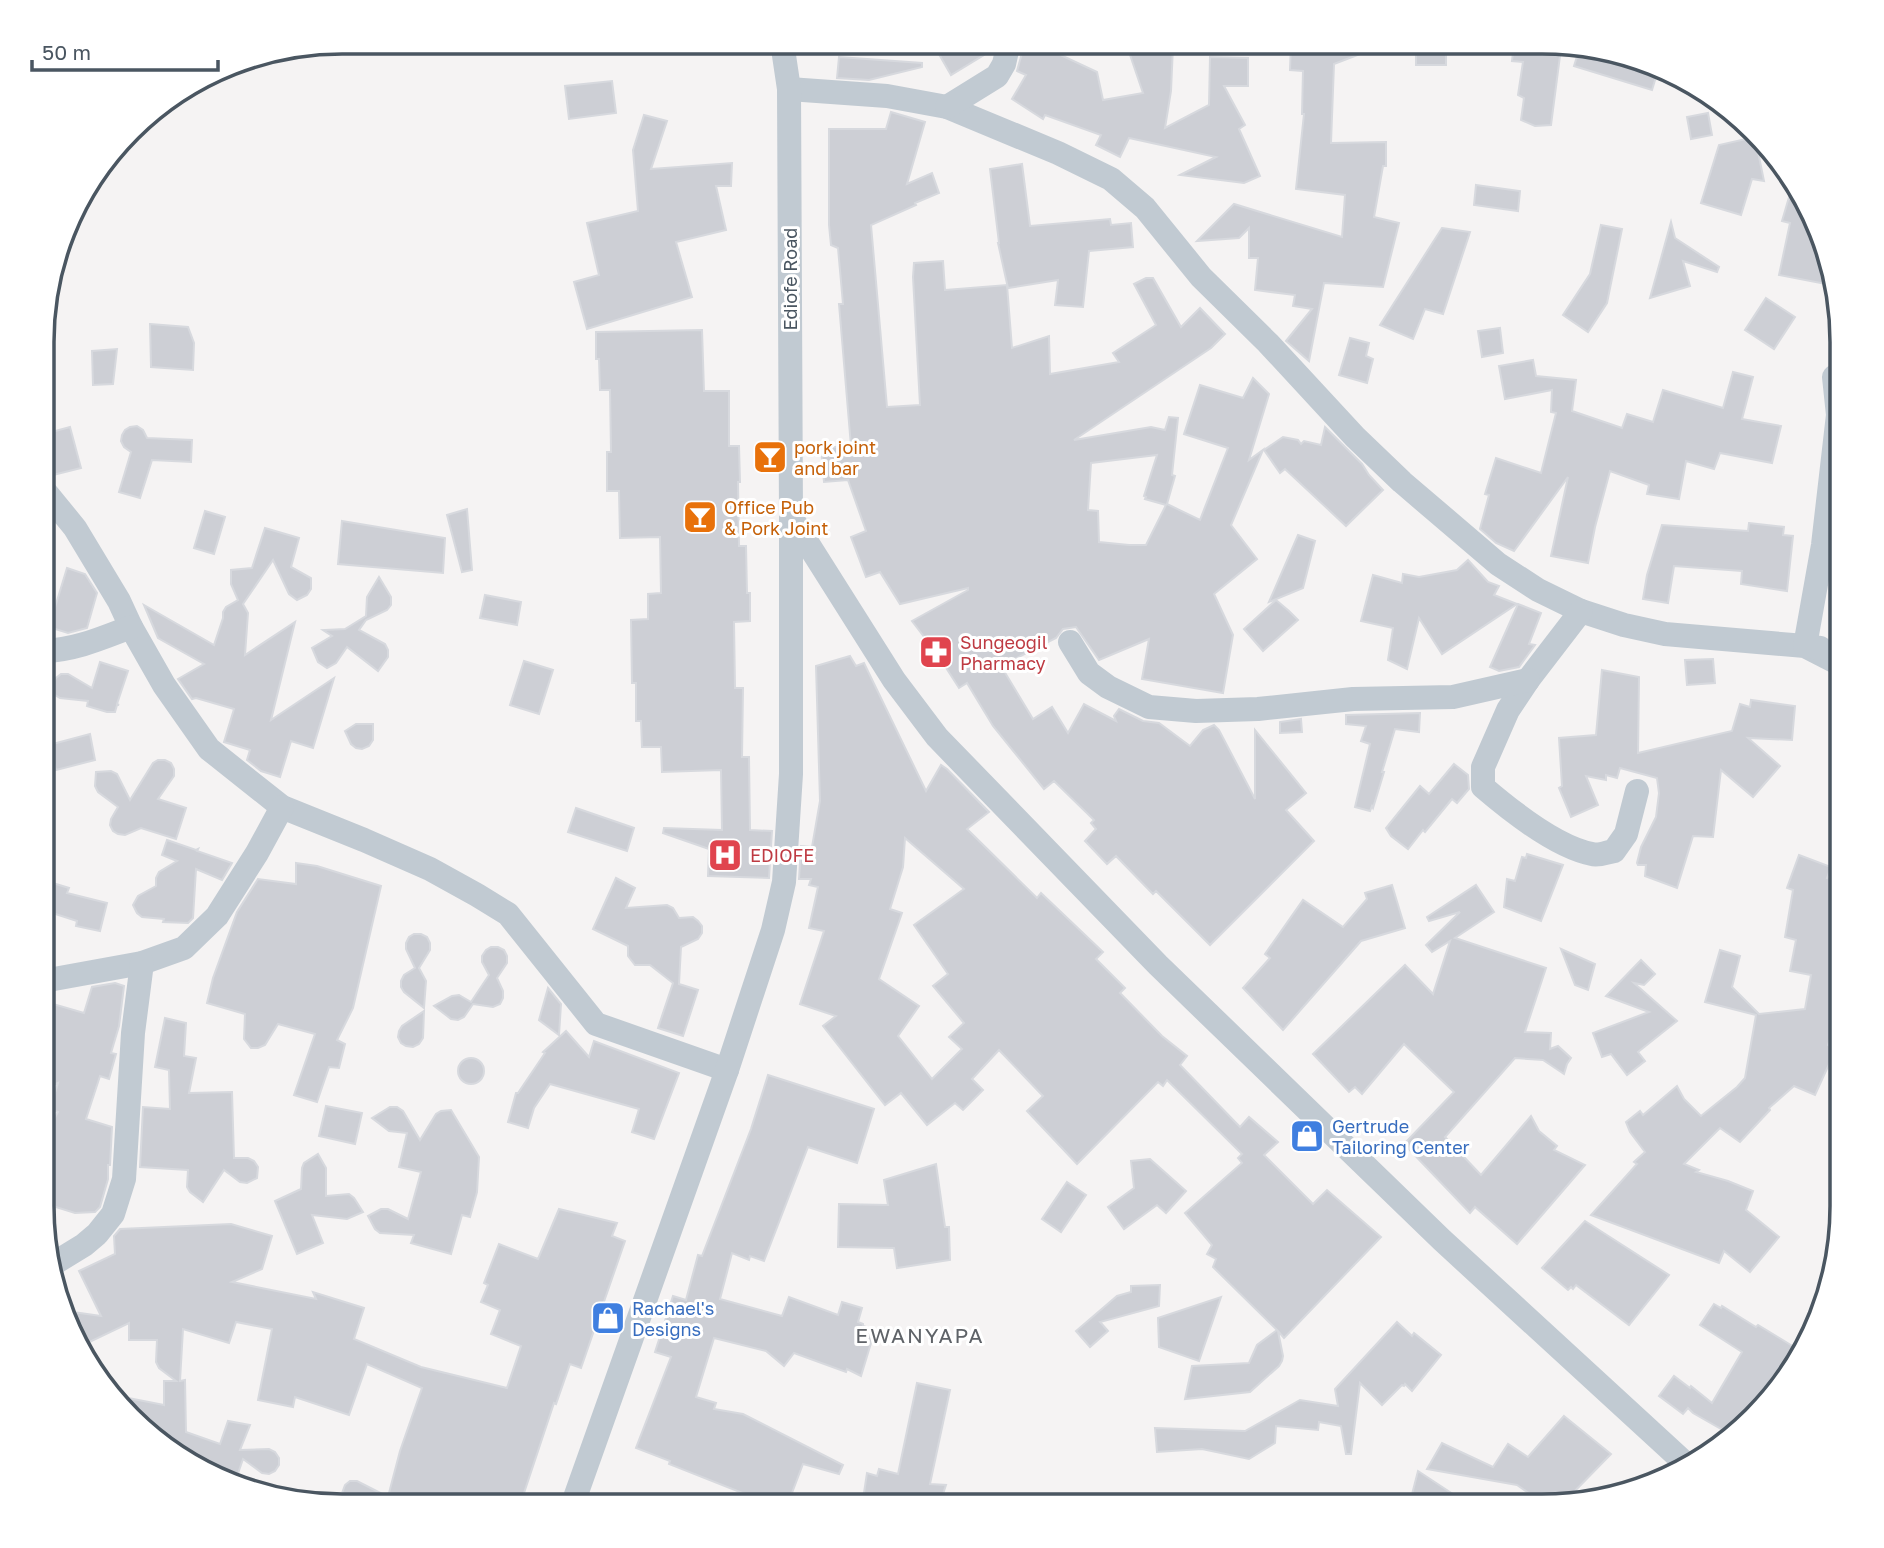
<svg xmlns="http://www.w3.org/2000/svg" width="1884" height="1548" viewBox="0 0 1884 1548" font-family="'Golos Text',sans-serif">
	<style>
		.building { fill: #cdcfd5; stroke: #d7d9de; stroke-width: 2; fill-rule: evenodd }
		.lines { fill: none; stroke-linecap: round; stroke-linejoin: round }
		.minor { stroke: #c1cad2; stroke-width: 24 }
		.labels { text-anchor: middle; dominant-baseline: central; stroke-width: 6; stroke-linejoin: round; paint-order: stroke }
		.street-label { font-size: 18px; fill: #4a5661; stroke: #fff }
		.food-label { font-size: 18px; fill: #c56008; stroke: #fff; text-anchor: start }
		.health-label { font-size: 18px; fill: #be3a42; stroke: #fff; text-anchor: start }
		.shop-label { font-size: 18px; fill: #366cbe; stroke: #fff; text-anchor: start }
		.quarter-label { font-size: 21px; letter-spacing: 2px; fill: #5f6368; stroke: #fff }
		.rim { fill: none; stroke: #4a5661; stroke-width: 3.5 }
	</style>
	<rect width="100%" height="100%" fill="#f5f3f3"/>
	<!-- building -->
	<g class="building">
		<polygon points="932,42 994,42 992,50 951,75"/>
		<polygon points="1027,42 1033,42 1097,72 1103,100 1143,93 1129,52 1151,45 1173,46 1171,91 1165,128 1209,105 1210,57 1248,58 1248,86 1224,86 1245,125 1239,129 1260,176 1244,183 1180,175 1216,157 1129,138 1120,157 1096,145 1101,135 1045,115 1043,119 1012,99 1026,75 1017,71 1022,53"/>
		<polygon points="1291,42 1386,43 1386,44 1334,64 1331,143 1386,142 1386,166 1383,166 1374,217 1399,223 1383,287 1324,283 1309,361 1286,341 1312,309 1293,306 1295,295 1255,290 1258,258 1249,258 1249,228 1239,238 1197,241 1234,204 1342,237 1345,195 1296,189 1304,114 1302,114 1303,71 1290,70"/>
		<rect x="1416" y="43" width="30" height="22"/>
		<polygon points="1514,43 1527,43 1561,48 1551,125 1535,126 1521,120 1524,98 1518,95 1523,62 1512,61"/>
		<polygon points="1580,47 1657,65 1659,67 1652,90 1574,66"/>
		<polygon points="839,57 922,63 922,67 869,80 837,78"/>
		<polygon points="612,81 616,113 569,119 565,86"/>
		<path d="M891 112 925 122 907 184 932 173 939 193 915 203 916 205 871 225 887 407 920 405 913 277 914 263 943 261 945 290 1007 285 1012 348 1049 336 1050 374 1119 362 1113 353 1156 325 1134 284 1146 278H1153L1181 327 1200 308 1225 334 1211 348 1074 440 1151 427 1165 430 1169 417 1178 418 1172 475 1175 476 1167 504 1200 520 1228 448 1184 434 1200 385 1243 398 1253 378 1269 394 1249 460 1263 450 1231 525 1257 559 1214 594 1233 635 1223 693 1142 679 1149 639 1099 660 1076 627 1063 629 1056 638 1001 666 1033 719 1052 707 1068 733 1084 704 1116 721 1114 716 1119 709 1143 721 1159 723 1190 746 1203 730 1214 725 1219 730 1255 799V730L1306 793 1286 810 1314 841 1210 945 1156 891 1153 894 1116 856 1107 864 1085 841 1096 829 1091 823 1094 820 1054 781 1044 789 993 726 967 683 959 688 941 660 937 662 928 642 912 621 968 590V588L900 604 880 572 866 577 851 537 866 531 848 480 824 482 821 448 851 446 839 304H843L838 248 831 245 829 225V129H886ZM1157 455 1144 496 1146 497 1145 499 1166 505 1146 545H1129L1099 542 1098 511 1088 510 1091 463Z"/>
		<polygon points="1708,113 1712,135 1691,139 1687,117"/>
		<polygon points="644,115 667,121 651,169 732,163 731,186 716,186 726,230 676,242 692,297 587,329 574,282 599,275 587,223 638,211 633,150"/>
		<polygon points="1755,137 1764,181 1752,179 1741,215 1701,203 1719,145"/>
		<polygon points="1022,164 1030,226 1110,219 1111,225 1131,223 1133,247 1089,251 1083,307 1055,305 1058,280 1008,288 998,243 999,243 990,169"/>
		<polygon points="1476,185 1520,191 1518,211 1474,205"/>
		<polygon points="1792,187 1819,227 1831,285 1779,275 1790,223 1782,221"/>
		<polygon points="1671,222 1675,238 1719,267 1717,272 1683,261 1690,286 1650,298"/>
		<polygon points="1601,225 1622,229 1607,303 1588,332 1563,315 1590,274"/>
		<polygon points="1442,228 1470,232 1443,314 1425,309 1413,339 1380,325"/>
		<polygon points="1766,298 1795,317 1774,349 1745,330"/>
		<polygon points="150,324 188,327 194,343 193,370 151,367"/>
		<polygon points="1500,328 1503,353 1482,357 1478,331"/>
		<polygon points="702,330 704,391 729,391 729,446 739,446 740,482 738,482 739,546 746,546 747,593 750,593 750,621 734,622 735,688 743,688 742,757 749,757 750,830 772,831 769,878 708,876 709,849 663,833 664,828 722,830 721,770 662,772 661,747 642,747 641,721 636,721 636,683 632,683 631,620 648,619 648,594 661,593 660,537 620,538 619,491 607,491 607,452 611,452 610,390 600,390 599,359 596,359 596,332"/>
		<polygon points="1350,338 1369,343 1366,356 1373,359 1367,383 1339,375"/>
		<polygon points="117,349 113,384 93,385 92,351"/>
		<polygon points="1533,360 1536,376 1576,380 1572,411 1622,428 1627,414 1653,422 1663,390 1723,408 1733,372 1753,377 1742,419 1781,426 1772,463 1720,453 1714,469 1686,461 1679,499 1647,494 1649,485 1610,471 1595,527 1588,563 1551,556 1568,477 1514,551 1496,543 1480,529 1489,495 1485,494 1496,458 1541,473 1556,413 1551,412 1552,390 1505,399 1499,366"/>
		<polygon points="137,426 143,430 147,438 192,440 191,462 152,460 140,498 119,492 131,452 124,447 121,441 122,435 125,430 130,427"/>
		<polygon points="70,427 81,468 53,475 44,443 44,434"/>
		<polygon points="1325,427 1362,464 1369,475 1383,490 1346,526 1285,469 1280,473 1264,450 1283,437 1298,440 1301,444 1304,441 1321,445"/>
		<polygon points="467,509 472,570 462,572 447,515"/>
		<polygon points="205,511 225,517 214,554 194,548"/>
		<polygon points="342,521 445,538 443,573 338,564"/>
		<polygon points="1749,523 1784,527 1783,535 1793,536 1787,591 1741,584 1742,571 1674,566 1668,603 1643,599 1647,575 1662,525 1748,531"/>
		<polygon points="265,528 299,538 291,567 311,578 311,589 307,595 297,600 289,594 273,560 243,604 248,613 245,655 295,622 271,720 334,678 313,748 291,741 280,777 261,771 247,760 250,750 224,742 234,709 196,698 192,699 178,679 204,664 158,638 144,605 214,645 223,618 223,612 226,607 238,600 231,584 231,570 252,568"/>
		<polygon points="1298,535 1315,541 1303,588 1269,602"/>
		<polygon points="1468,560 1488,582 1499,586 1494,595 1517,604 1442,654 1419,618 1407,669 1388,660 1393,628 1361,621 1373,575 1402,583 1403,574 1419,577 1457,570"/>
		<polygon points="67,568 85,574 97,593 87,628 68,633 49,627"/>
		<polygon points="379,577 391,597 391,605 387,610 366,620 359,630 385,644 388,650 388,657 378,671 347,647 336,663 327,668 318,662 312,648 332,636 323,630 345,629 366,616 367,597"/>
		<polygon points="485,595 521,602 517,625 480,618"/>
		<polygon points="1276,600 1289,611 1298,620 1263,651 1244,629"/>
		<polygon points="1518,604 1541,613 1529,644 1535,645 1519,667 1499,671 1490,667"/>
		<path d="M850 656 856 666 864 663 926 791 941 765 947 769 989 812 967 829 1037 898 1041 893 1103 952 1096 959 1125 988 1120 993 1162 1036 1187 1056 1180 1065 1240 1127 1249 1117 1278 1142 1264 1155 1313 1204 1327 1190 1381 1237 1284 1338 1278 1331 1283 1356 1282 1361 1279 1366 1250 1392 1185 1399 1192 1366 1249 1363 1257 1345 1277 1330 1213 1267 1216 1259 1207 1254 1212 1245 1185 1213 1242 1163 1238 1158 1242 1154 1167 1080 1163 1086 1158 1082 1077 1164 1027 1111 1043 1096 999 1050 972 1079 983 1090 963 1110 955 1103 927 1125 901 1093 885 1105 823 1026 836 1016 800 1004 824 931 809 928 818 887 809 885 811 879H799L801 846 812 847 820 801 816 666ZM905 838 964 889 914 925 948 974 933 986 964 1023 949 1037 962 1049 932 1079 898 1036 919 1006 879 979 902 913 890 909 903 867Z"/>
		<polygon points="1713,659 1715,683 1687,685 1685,660"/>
		<polygon points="524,661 553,670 539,714 510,705"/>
		<polygon points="100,662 128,671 117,704 119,705 117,705 115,712 107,712 87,706 88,701 60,698 55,695 52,689 53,683 56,678 61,674 68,674 92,688"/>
		<polygon points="1602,670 1639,677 1638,753 1732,731 1740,704 1750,707 1751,700 1795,706 1792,740 1748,738 1780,766 1753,797 1721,770 1713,837 1693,836 1677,888 1645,876 1646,865 1638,865 1637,863 1641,847 1656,817 1659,793 1657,778 1620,768 1617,778 1606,775 1606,780 1586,776 1598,805 1571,817 1559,788 1562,786 1559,738 1596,735"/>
		<polygon points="1420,713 1419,732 1395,729 1382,772 1384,772 1373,808 1372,806 1370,811 1355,807 1370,744 1361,741 1366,726 1346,724 1346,715"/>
		<polygon points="1301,719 1302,732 1280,733 1280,722"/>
		<polygon points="356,724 373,724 373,740 369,746 362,749 356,748 351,744 345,731"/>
		<polygon points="90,734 95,760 56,770 49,745"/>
		<polygon points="158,760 165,760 171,763 174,769 174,776 158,799 186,808 176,839 141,828 125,835 118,834 113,831 110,825 111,819 118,807 98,792 95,786 96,772 111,771 117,774 130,800 153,763"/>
		<polygon points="1454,764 1468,775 1469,789 1457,803 1452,799 1425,832 1423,830 1408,849 1391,836 1386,828 1420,786 1429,794"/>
		<polygon points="576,808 634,828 627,851 568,832"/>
		<polygon points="167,840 196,850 198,849 197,851 232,863 222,880 196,869 193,918 188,923 163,922 164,919 142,917 137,913 133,905 138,896 156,886 156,878 159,872 177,861 162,855"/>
		<polygon points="1527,854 1563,865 1541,921 1504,907 1507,879 1515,881 1522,857 1526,858"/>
		<polygon points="1799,855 1831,867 1827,878 1840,881 1834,916 1842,919 1841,1004 1828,1045 1836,1049 1815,1095 1794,1086 1769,1108 1770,1110 1740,1142 1720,1128 1684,1164 1699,1170 1696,1172 1728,1181 1753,1191 1746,1210 1779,1237 1750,1272 1724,1251 1719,1263 1591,1215 1637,1164 1634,1162 1645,1152 1630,1132 1626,1122 1640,1111 1643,1115 1677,1086 1684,1099 1701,1116 1737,1087 1745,1078 1756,1015 1705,1002 1720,950 1740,956 1732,987 1759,1014 1805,1009 1811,975 1790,971 1796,940 1785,937 1793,890 1787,888"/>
		<polygon points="296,863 317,866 381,886 353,1008 337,1040 345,1044 339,1068 329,1067 317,1102 294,1095 315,1034 278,1024 265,1045 258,1048 251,1048 244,1039 245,1014 207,1003 213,978 237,912 258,879 296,884"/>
		<polygon points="616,878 635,888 626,908 667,905 673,908 679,918 693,917 698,921 702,926 702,933 698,939 681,947 679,984 698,990 683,1036 658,1028 673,983 650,965 635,965 628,956 628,946 593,929"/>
		<polygon points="43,880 69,888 67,893 107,903 100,931 76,926 77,921 43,910"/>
		<polygon points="1392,885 1405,928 1361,941 1283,1030 1243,988 1270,958 1265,954 1303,900 1343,927 1367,899 1365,893"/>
		<polygon points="1476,885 1494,912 1455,938 1546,968 1525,1032 1551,1033 1550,1049 1558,1046 1571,1058 1567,1064 1564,1074 1543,1060 1515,1058 1445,1137 1481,1175 1531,1116 1539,1131 1557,1146 1554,1150 1585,1165 1517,1244 1475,1207 1470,1213 1404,1144 1454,1092 1404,1044 1362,1094 1355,1087 1349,1092 1313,1054 1405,965 1433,994 1450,941 1432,952 1426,945 1460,912 1429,921 1427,917"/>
		<polygon points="414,934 421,934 427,937 430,943 430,950 419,968 426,981 424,1008 404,992 401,987 401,981 404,975 415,968 406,949 406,943 409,937"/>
		<polygon points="491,947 498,947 504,950 507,956 507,963 497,978 503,991 503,998 500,1004 493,1007 473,1004 464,1017 458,1020 451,1019 434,1006 452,996 459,995 471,1002 489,975 482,962 482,956 486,950"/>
		<polygon points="1561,949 1595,964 1588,990 1575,985"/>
		<polygon points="1641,960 1655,974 1644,985 1634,983 1677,1021 1638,1052 1645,1061 1627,1075 1611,1054 1602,1057 1593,1033 1649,1012 1606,996"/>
		<polygon points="115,983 124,986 119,1026 111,1053 116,1054 109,1079 100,1076 86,1119 112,1127 110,1165 108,1165 108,1179 100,1207 95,1212 75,1213 43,1203 43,1139 58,1112 50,1109 58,1083 43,1089 43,1001 84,1013 92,987"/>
		<polygon points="548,988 561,1004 559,1035 539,1020"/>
		<polygon points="424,1011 423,1038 419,1044 413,1047 406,1046 401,1043 398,1037 399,1031 402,1026"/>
		<polygon points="165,1018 186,1023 184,1056 196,1058 189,1093 232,1092 234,1158 248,1158 254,1161 258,1167 257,1178 247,1183 240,1182 224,1170 203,1202 190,1192 187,1187 188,1170 140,1167 143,1107 170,1109 169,1070 155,1067"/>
		<polygon points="566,1031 589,1057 594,1041 679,1073 654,1139 632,1132 639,1109 550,1084 534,1108 528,1128 508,1122 516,1093 518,1093 545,1053 543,1052"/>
		<circle cx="471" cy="1071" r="13"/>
		<polygon points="768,1075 874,1109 857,1163 808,1147 764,1261 750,1256 749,1260 732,1253 720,1299 782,1316 789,1297 838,1315 842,1302 862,1308 858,1322 863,1324 863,1326 875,1330 861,1376 847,1369 846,1372 794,1353 784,1366 766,1351 714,1338 696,1397 716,1403 714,1409 743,1414 843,1465 839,1474 803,1464 787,1506 778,1506 770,1502 750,1496 669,1464 670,1461 636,1448 671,1357 655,1352 673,1296 686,1300 698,1255 702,1256 751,1129"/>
		<polygon points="326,1106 362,1113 355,1144 319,1136"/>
		<polygon points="390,1107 397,1107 403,1111 420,1140 436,1114 441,1111 451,1110 479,1157 477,1192 470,1217 462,1215 451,1254 411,1243 414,1235 380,1233 375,1229 368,1216 381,1209 388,1209 408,1219 421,1172 399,1167 407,1133 389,1131 372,1118"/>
		<polygon points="318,1154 326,1168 326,1196 349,1194 354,1198 363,1212 347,1219 312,1215 323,1243 297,1254 275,1201 301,1189 302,1168 304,1163"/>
		<polygon points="1150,1159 1186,1191 1166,1213 1157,1205 1124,1229 1108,1207 1134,1188 1131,1161"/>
		<polygon points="936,1164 945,1227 949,1227 950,1260 897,1268 894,1248 838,1247 839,1204 888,1205 884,1180"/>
		<polygon points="1067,1182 1086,1195 1061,1232 1042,1219"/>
		<polygon points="559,1209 617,1223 612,1236 625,1241 581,1368 570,1364 556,1404 554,1403 520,1505 436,1505 389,1493 400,1451 422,1388 367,1364 349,1415 295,1397 293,1407 258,1400 272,1329 236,1322 229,1343 183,1329 180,1381 185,1380 186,1432 220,1444 228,1421 250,1425 240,1450 269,1449 275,1452 279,1458 279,1465 275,1471 269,1474 262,1473 243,1459 234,1485 227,1483 130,1418 113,1395 164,1405 164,1381 176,1381 159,1368 156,1362 157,1340 129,1340 129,1323 79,1347 73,1338 66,1311 101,1316 79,1271 115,1254 114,1236 120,1229 231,1224 272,1236 262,1269 232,1282 316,1299 313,1292 364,1308 354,1339 421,1367 507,1388 521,1346 491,1334 500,1310 481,1302 488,1285 484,1283 499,1244 538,1259"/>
		<polygon points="1585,1221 1669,1275 1629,1325 1576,1285 1573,1289 1571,1287 1568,1290 1542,1268"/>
		<polygon points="1160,1285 1159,1306 1100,1322 1108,1331 1090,1347 1076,1331 1117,1296 1131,1292 1131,1286"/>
		<polygon points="1221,1297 1199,1361 1159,1347 1158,1318"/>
		<polygon points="1714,1304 1721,1308 1722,1306 1756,1327 1758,1325 1799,1350 1754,1418 1730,1434 1693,1413 1688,1408 1683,1414 1659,1396 1674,1376 1690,1388 1691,1386 1712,1403 1742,1352 1700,1325"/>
		<polygon points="1397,1322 1412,1336 1414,1333 1441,1355 1412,1391 1405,1384 1404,1386 1402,1385 1382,1405 1360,1383 1351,1454 1346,1454 1341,1426 1319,1422 1318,1430 1276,1426 1275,1443 1249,1459 1202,1449 1157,1452 1155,1428 1245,1431 1300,1400 1338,1406 1335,1389"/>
		<polygon points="917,1383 950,1390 930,1484 946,1485 939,1506 862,1506 867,1473 877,1476 879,1469 898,1474"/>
		<polygon points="1564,1416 1611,1454 1565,1501 1546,1505 1517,1485 1427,1469 1442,1443 1493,1467 1508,1444 1528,1457"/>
		<polygon points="1418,1471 1471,1506 1409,1506"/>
		<polygon points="350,1481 357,1481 404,1505 349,1505 344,1502 341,1496 345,1485"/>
	</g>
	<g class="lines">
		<!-- minor -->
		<g class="minor">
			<polyline points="789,89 887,96 947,107 1058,153 1111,179 1145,208 1201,277 1268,343 1355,437 1402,482 1498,564 1538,590 1581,611 1624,625 1665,634 1805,646 1842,665"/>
			<polyline points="947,107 997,76 1004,64 1009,42"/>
			<polyline points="44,490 75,528 119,601 131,627 164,685 209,749 282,807 364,840 430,869 477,895 508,914 596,1024 727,1070"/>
			<polyline points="791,517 894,680 937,737 1158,965 1442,1240 1686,1464"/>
			<path d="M1581 611 1528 680 1508 710 1483 767V787C1511 811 1556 847 1592 854 1599 856 1607 852 1614 851L1626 834 1637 791"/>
			<polyline points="1070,642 1089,673 1108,687 1149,707 1196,711 1258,709 1353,699 1453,697 1528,680"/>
			<polyline points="1820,648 1805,646 1823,545 1838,415 1834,377"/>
			<path d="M44 651C75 650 102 638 131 627"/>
			<polyline points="43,981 142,963 184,948 217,916 257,853 282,807"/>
			<polyline points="53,1264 84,1245 97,1234 113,1214 124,1179 133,1033 142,963"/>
			<polyline points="572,1506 727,1070 773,930 784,882 791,774 791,517 789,89 782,42"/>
		</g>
	</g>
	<!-- icons -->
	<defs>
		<g id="bar-square" transform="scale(1.75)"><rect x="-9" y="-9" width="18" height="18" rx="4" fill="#e8710a" stroke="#fff"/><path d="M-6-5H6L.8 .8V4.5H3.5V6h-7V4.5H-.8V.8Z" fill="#fff"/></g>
		<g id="pharmacy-square" transform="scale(1.75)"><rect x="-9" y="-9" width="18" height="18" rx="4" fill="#e0444e" stroke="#fff"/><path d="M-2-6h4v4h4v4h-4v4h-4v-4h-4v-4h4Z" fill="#fff"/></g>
		<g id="hospital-square" transform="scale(1.75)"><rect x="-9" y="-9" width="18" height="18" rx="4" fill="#e0444e" stroke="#fff"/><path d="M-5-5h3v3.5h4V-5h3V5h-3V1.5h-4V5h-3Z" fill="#fff"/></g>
		<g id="shop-square" transform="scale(1.75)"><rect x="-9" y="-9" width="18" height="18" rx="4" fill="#3f7fe0" stroke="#fff"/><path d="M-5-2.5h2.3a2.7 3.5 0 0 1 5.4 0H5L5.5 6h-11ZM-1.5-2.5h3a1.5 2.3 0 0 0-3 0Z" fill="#fff"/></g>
	</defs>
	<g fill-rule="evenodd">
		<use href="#bar-square" x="770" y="457"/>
		<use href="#bar-square" x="700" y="517"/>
		<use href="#pharmacy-square" x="936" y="652"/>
		<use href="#hospital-square" x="725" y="855"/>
		<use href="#shop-square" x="1307" y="1136"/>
		<use href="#shop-square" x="608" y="1318"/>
	</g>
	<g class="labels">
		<!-- street labels -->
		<g class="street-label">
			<text transform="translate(790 279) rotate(-90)">Ediofe Road</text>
		</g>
		<!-- food labels -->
		<g class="food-label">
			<text x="794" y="447">pork joint<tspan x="794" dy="21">and bar</tspan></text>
			<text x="724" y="507">Office Pub<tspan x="724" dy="21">&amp; Pork Joint</tspan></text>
		</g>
		<!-- health labels -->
		<g class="health-label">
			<text x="960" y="642">Sungeogil<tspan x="960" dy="21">Pharmacy</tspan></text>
			<text x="750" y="855">EDIOFE</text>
		</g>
		<!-- shop labels -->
		<g class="shop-label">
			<text x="1332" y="1126">Gertrude<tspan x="1332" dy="21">Tailoring Center</tspan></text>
			<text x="632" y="1308">Rachael's<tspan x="632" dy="21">Designs</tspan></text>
		</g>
		<!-- quarter labels -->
		<g class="quarter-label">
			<text x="920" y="1335">EWANYAPA</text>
		</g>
	</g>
	<!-- crop -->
	<path d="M0 0H1884V1548H0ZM342 54H1542A288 288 0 0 1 1830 342V1206A288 288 0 0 1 1542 1494H342A288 288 0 0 1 54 1206V342A288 288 0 0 1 342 54Z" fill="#fff" fill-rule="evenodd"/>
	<path class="rim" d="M342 54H1542A288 288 0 0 1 1830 342V1206A288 288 0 0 1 1542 1494H342A288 288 0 0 1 54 1206V342A288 288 0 0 1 342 54Z"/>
	<!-- scale -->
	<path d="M32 60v10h186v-10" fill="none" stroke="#4a5661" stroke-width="3.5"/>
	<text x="42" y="60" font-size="21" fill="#4a5661" stroke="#ffffff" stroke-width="5" paint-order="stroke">50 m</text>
</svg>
